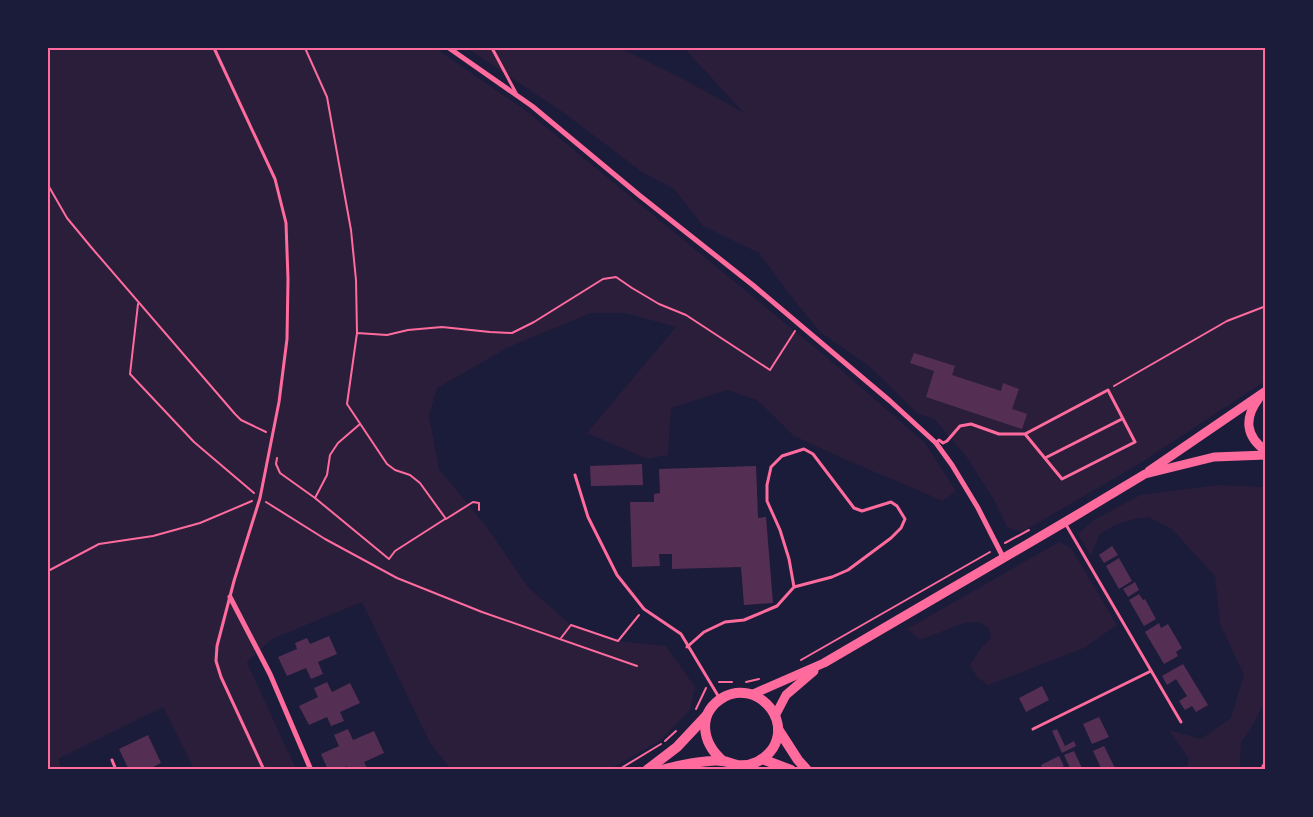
<svg xmlns="http://www.w3.org/2000/svg" width="1313" height="817" viewBox="0 0 1313 817" font-family="'Varela Round',sans-serif">
	<style>
		.green { fill: #2a1e3b }
		.building { fill: #542f53 }
		.lines { fill: none; stroke-linecap: round; stroke-linejoin: round }
		.path { stroke: #ff6b9d; stroke-width: 2 }
		.service { stroke: #ff6b9d; stroke-width: 3 }
		.minor { stroke: #ff6b9d; stroke-width: 5 }
		.secondary { stroke: #ff6b9d; stroke-width: 9 }
		.primary { stroke: #ff6b9d; stroke-width: 10 }
		.neatline { fill: none; stroke: #ff6b9d; stroke-width: 2 }
	</style>
	<rect width="100%" height="100%" fill="#1b1b3a"/>
	<!-- green -->
	<g class="green">
		<polygon points="48,48 435,48 525,110 824,355 925,443 956,491 943,501 844,459 794,436 757,400 727,390 671,408 668,455 647,459 587,433 676,327 625,313 591,313 509,347 437,388 429,416 439,469 486,526 528,587 571,625 618,641 666,646 695,687 690,710 661,740 610,769 451,769 430,743 362,602 272,639 247,662 296,769 194,769 163,707 58,759 62,769 48,769"/>
		<polygon points="467,48 620,48 685,80 744,113 684,48 1265,48 1265,381 1139,464 1022,532 1007,527 994,500 966,456 934,419 918,414 869,366 820,332 790,295 759,253 703,226 674,189 642,172 564,113"/>
		<polygon points="1217,485 1265,487 1265,701 1254,723 1241,742 1240,769 1165,769 1167,766 1187,769 1189,759 1169,730 1201,739 1231,718 1244,675 1220,624 1215,576 1172,529 1148,517 1135,519 1115,525 1099,535 1091,556 1078,534 1094,520 1140,495"/>
		<polygon points="1059,542 1071,548 1117,625 1084,648 988,685 977,677 970,665 981,648 991,638 989,628 979,622 964,623 920,640 907,629"/>
	</g>
	<!-- building -->
	<g class="building">
		<polygon points="914,353 955,366 952,375 1001,391 1003,383 1019,389 1012,409 1027,414 1022,429 926,397 934,371 910,363"/>
		<polygon points="642,464 643,485 591,486 590,466"/>
		<polygon points="756,466 758,518 766,517 773,603 744,605 741,567 672,569 672,554 659,554 660,566 632,567 630,502 654,502 654,494 660,493 659,469"/>
		<polygon points="1112,546 1118,555 1104,563 1099,555"/>
		<polygon points="1119,558 1132,581 1119,589 1106,566"/>
		<polygon points="1135,582 1139,590 1128,597 1123,589"/>
		<polygon points="1139,594 1143,600 1145,599 1156,619 1144,626 1129,600"/>
		<polygon points="1159,623 1161,628 1168,624 1182,648 1176,652 1178,656 1164,664 1145,632"/>
		<polygon points="329,636 337,654 318,662 323,674 311,679 306,668 287,676 278,657 297,649 295,643 307,638 310,644"/>
		<polygon points="1183,664 1208,705 1196,712 1192,706 1185,710 1179,701 1187,696 1176,679 1167,685 1162,676"/>
		<polygon points="327,682 332,692 350,683 360,703 340,712 344,721 331,726 327,717 309,725 299,706 318,697 314,688"/>
		<polygon points="1042,686 1049,700 1026,712 1019,698"/>
		<polygon points="1099,717 1109,737 1092,744 1083,724"/>
		<polygon points="348,729 353,740 374,731 384,753 364,762 368,770 348,770 347,766 338,770 328,770 321,754 339,746 334,735"/>
		<polygon points="1057,729 1065,746 1074,741 1076,746 1062,753 1052,731"/>
		<polygon points="148,735 161,763 147,770 129,770 119,749"/>
		<polygon points="1104,746 1116,770 1102,770 1093,751"/>
		<polygon points="1074,751 1083,770 1071,770 1064,755"/>
		<polygon points="1059,756 1064,766 1056,770 1043,770 1041,765"/>
	</g>
	<g class="lines">
		<!-- path -->
		<g class="path">
			<polyline points="305,48 327,97 341,175 351,230 356,280 357,333"/>
			<polyline points="48,185 67,218 91,247 235,414 241,420 266,432"/>
			<polyline points="138,304 130,374 194,442 254,493"/>
			<polyline points="1114,386 1227,321 1266,306"/>
			<polyline points="277,458 276,464 280,473 315,498 389,559 395,551 445,519"/>
			<polyline points="315,498 327,475 330,455 338,443 360,424"/>
			<polyline points="266,502 325,539 397,578 482,612 637,666"/>
			<polyline points="479,510 479,503 473,502 446,519 420,483 410,475 395,470 387,464 347,404 357,333 387,335 408,330 442,327 490,332 512,333 534,322 603,279 616,277 632,288 659,304 686,315 770,370 795,331"/>
			<polyline points="1005,543 1029,530"/>
			<polyline points="48,571 99,544 153,536 200,523 252,501"/>
			<polyline points="561,638 571,625 618,641 639,615"/>
			<polyline points="801,660 990,552"/>
			<polyline points="719,682 732,682"/>
			<polyline points="746,682 759,679"/>
			<polyline points="696,709 706,688"/>
			<polyline points="665,741 676,731"/>
			<polyline points="618,770 661,744"/>
		</g>
		<!-- service -->
		<g class="service">
			<polyline points="214,48 275,179 286,223 288,279 287,339 279,402 260,498 234,581 217,646 216,661 221,677 264,770"/>
			<polyline points="492,48 516,93"/>
			<polyline points="936,443 939,440 943,443 947,441 960,426 971,424 999,434 1025,434 1108,390 1135,442 1062,479 1025,434"/>
			<polyline points="1045,458 1122,419"/>
			<polyline points="575,475 588,517 617,575 644,609 681,634 720,699"/>
			<polyline points="1065,523 1181,722"/>
			<polyline points="687,647 704,632 725,622 744,620 777,606 794,587 789,559 780,530 767,501 767,485 771,467 782,456 804,449 813,454 854,508 862,511 891,502 897,506 905,519 901,528 891,538 848,570 832,577 794,587"/>
			<polyline points="1033,729 1151,671"/>
			<polyline points="112,760 116,770"/>
		</g>
		<!-- minor -->
		<g class="minor">
			<polyline points="449,48 532,106 639,195 754,286 890,401 936,443 952,465 978,508 1003,557"/>
			<polyline points="230,597 270,674 311,770"/>
		</g>
		<!-- secondary -->
		<g class="secondary">
			<path d="M1259 398C1244 418 1245 436 1266 451"/>
			<polyline points="1149,471 1266,391"/>
			<polyline points="753,694 824,663 1065,522 1145,474 1214,457 1266,455"/>
			<polyline points="775,716 786,695 814,671"/>
			<polyline points="1265,770 1266,767"/>
		</g>
		<!-- primary -->
		<g class="primary">
			<polyline points="778,729 798,760 807,770"/>
			<polyline points="762,759 791,770"/>
			<polyline points="647,770 677,747 707,715"/>
			<path d="M662 770C676 766 709 759 722 761 727 761 732 764 737 765 751 767 765 760 773 748 792 717 755 680 724 697 696 713 702 743 723 761"/>
		</g>
	</g>
	<!-- border -->
	<rect width="1313" height="817" fill="none" stroke="#1b1b3a" stroke-width="98"/>
	<rect x="49" y="49" width="1215" height="719" class="neatline"/>
</svg>
